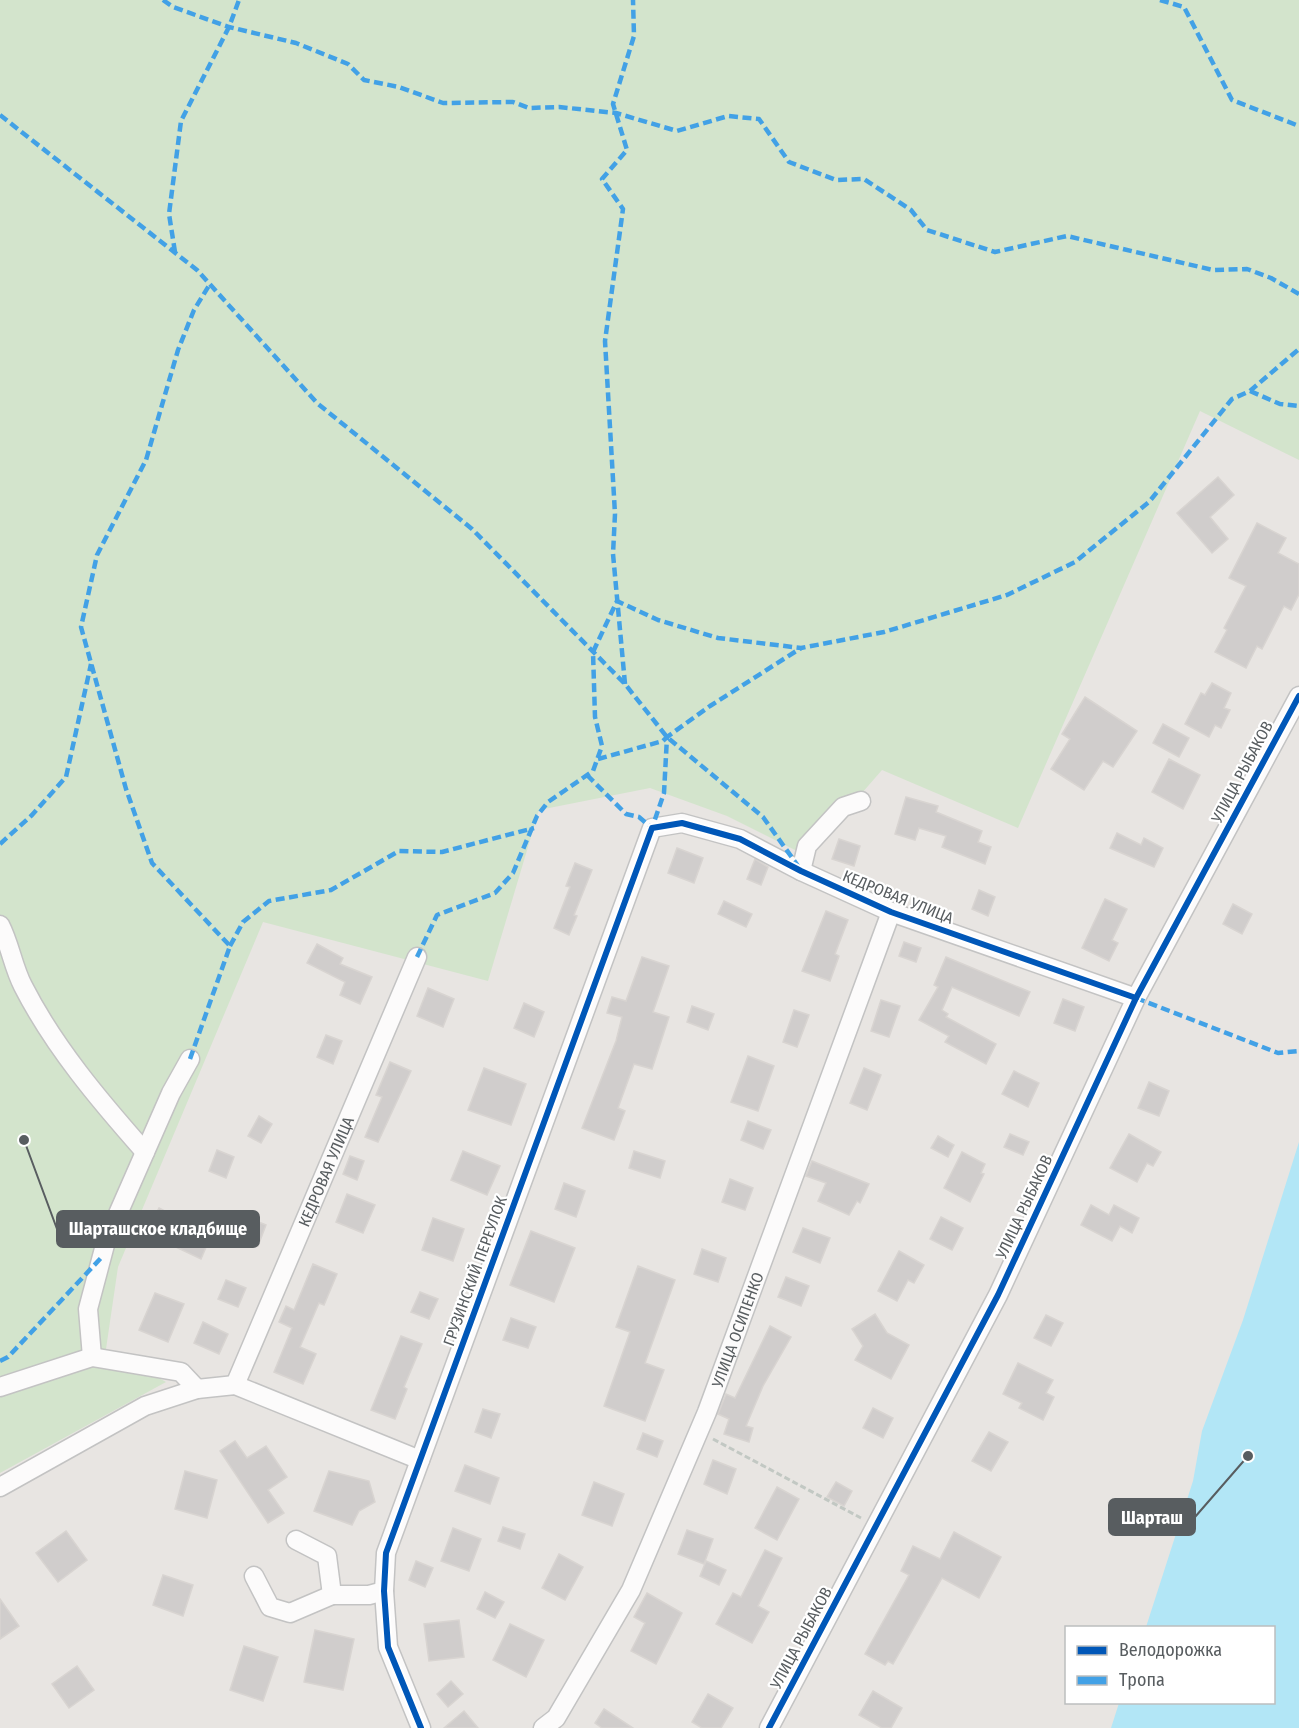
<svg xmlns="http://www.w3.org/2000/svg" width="1299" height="1728" viewBox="0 0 1299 1728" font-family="'Fira Sans Condensed',sans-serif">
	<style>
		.green { fill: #d3e4cc }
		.water { fill: #b2e6f6 }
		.building { fill: #d0cdcc; stroke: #d8d4d1; stroke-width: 1.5 }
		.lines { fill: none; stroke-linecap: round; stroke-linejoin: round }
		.minor-casing { stroke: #c3c3c3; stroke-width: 21 }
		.path { stroke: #c2c8c3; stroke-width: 3; stroke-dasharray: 6 3; stroke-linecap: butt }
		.minor { stroke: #fcfbfb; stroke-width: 18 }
		.quiet { stroke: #42a1e6; stroke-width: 4.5; stroke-dasharray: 9 4.5; stroke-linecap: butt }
		.cycleway-casing { stroke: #fff; stroke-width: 10 }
		.cycleway { stroke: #0057b8; stroke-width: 6 }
		.labels { text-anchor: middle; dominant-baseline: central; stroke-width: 4.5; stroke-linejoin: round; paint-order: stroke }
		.street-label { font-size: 16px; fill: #585d60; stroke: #fff }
		.leader { fill: none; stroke: #585d60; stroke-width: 2 }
		.callout-dot { fill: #585d60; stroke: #fff; stroke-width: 2 }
		.callout { fill: #585d60; stroke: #585d60; stroke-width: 2 }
		.callout-label { font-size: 18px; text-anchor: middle; font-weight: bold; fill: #fff }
	</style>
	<rect width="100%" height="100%" fill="#e8e5e2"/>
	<!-- green -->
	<polygon class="green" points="0,0 1299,0 1299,460 1200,411 1018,828 882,770 807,856 727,816 650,788 539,810 488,981 263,922 118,1267 106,1349 166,1382 0,1473"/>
	<!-- water -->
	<polygon class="water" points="1299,1142 1299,1728 1111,1728 1119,1703 1274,1702 1274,1628 1146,1627 1193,1481 1202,1431 1243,1320"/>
	<!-- building -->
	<g class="building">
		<polygon points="1218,477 1234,495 1210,517 1228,539 1212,553 1177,513"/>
		<polygon points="1257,523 1286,538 1278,553 1299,564 1299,594 1291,610 1284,606 1262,649 1257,646 1246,668 1215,652 1227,630 1224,628 1246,586 1229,578"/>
		<polygon points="1212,683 1231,693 1224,708 1230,710 1221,728 1215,725 1209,737 1185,724 1201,693 1205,695"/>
		<polygon points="1085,697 1137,731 1113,767 1103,761 1084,790 1051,769 1070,739 1062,734"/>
		<polygon points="1163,724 1189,738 1179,757 1153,743"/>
		<polygon points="1169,759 1200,775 1183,809 1152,792"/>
		<polygon points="906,797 938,806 936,812 982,831 978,842 991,847 985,864 942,847 946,836 919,828 915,840 895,834"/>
		<polygon points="1117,833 1141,845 1144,838 1163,848 1154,867 1110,848"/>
		<polygon points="839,839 860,846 854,866 832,859"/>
		<polygon points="677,848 703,858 694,883 668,873"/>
		<polygon points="755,859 768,867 761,885 747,879"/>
		<polygon points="575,863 592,870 574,915 577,916 569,935 554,928 570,887 566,886"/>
		<polygon points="979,890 995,897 988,916 972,909"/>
		<polygon points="1105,899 1127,909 1112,940 1118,943 1109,961 1082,948"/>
		<polygon points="724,901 752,914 746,927 718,914"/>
		<polygon points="1233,904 1252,914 1242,934 1223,924"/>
		<polygon points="826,911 848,920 835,954 839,956 830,981 802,971"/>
		<polygon points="904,942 921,948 916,962 899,956"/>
		<polygon points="317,944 343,958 340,964 372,977 360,1004 340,995 345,982 307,963"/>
		<polygon points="642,957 669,966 653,1012 669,1017 652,1069 634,1064 618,1108 625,1111 614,1140 582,1128 616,1041 622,1017 607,1013 612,997 626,1001"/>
		<polygon points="946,957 1030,992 1019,1016 952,987 942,1010 948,1014 946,1017 996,1044 986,1064 945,1042 949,1036 919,1020 938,987 934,985"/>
		<polygon points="428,988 454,999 443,1027 417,1016"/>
		<polygon points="1063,999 1084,1007 1075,1031 1054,1023"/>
		<polygon points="881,1000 900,1006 889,1037 871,1031"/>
		<polygon points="524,1003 544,1012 534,1037 514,1028"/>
		<polygon points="692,1006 714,1014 708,1030 687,1022"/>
		<polygon points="794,1010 809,1015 797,1047 783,1042"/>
		<polygon points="326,1035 342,1041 333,1064 317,1057"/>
		<polygon points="748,1056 774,1066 758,1111 731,1102"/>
		<polygon points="390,1062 411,1071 378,1142 365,1137 382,1097 376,1095"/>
		<polygon points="484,1068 526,1084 511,1125 468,1110"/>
		<polygon points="864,1068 881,1075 867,1110 850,1103"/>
		<polygon points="1014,1071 1039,1083 1028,1107 1002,1094"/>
		<polygon points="1149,1082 1169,1091 1159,1116 1138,1108"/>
		<polygon points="259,1116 272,1124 261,1143 248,1136"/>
		<polygon points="748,1121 771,1130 763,1149 741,1140"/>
		<polygon points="1010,1134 1029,1142 1023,1155 1004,1147"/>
		<polygon points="1129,1134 1161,1152 1153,1166 1147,1163 1137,1182 1110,1168"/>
		<polygon points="938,1136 954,1145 948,1157 931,1148"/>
		<polygon points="217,1150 234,1157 226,1178 209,1171"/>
		<polygon points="463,1151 500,1166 487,1195 451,1180"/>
		<polygon points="634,1151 665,1161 660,1178 629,1168"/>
		<polygon points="962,1152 985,1164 981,1173 984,1174 970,1202 944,1188"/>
		<polygon points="350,1156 364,1161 357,1180 343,1174"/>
		<polygon points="812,1161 869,1184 860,1203 857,1201 849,1215 818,1201 826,1183 806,1176"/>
		<polygon points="730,1179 753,1188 745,1210 722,1202"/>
		<polygon points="564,1183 585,1191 576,1217 555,1209"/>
		<polygon points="347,1194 375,1205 363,1233 336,1222"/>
		<polygon points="1091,1205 1109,1215 1114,1205 1139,1218 1132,1233 1120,1226 1112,1241 1081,1225"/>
		<polygon points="159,1208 180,1219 177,1224 210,1238 201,1259 146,1233"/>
		<polygon points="941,1217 963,1228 952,1250 930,1239"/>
		<polygon points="249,1218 266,1225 258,1246 240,1239"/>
		<polygon points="433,1218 464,1229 453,1261 422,1250"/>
		<polygon points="803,1228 830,1238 820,1263 793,1252"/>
		<polygon points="531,1231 575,1248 554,1302 510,1285"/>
		<polygon points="702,1249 726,1258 718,1282 694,1274"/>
		<polygon points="899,1251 924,1265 914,1283 908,1280 897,1301 878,1291"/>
		<polygon points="313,1264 337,1274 324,1305 319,1303 300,1347 316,1354 303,1384 274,1372 292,1328 279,1322 286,1306 294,1310"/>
		<polygon points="638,1266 675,1280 645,1363 664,1370 645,1421 604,1406 630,1332 616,1327"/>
		<polygon points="786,1277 809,1286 801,1306 778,1297"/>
		<polygon points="226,1280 246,1288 238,1307 218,1299"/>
		<polygon points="420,1292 438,1299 429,1319 411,1312"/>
		<polygon points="155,1293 184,1304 168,1342 139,1330"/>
		<polygon points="875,1314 887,1333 909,1345 891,1379 855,1360 863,1346 852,1329"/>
		<polygon points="1046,1315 1063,1323 1051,1346 1034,1338"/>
		<polygon points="511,1318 536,1327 528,1348 503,1340"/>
		<polygon points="203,1322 228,1334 219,1354 194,1343"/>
		<polygon points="770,1326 791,1337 763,1386 746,1426 753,1428 749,1442 724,1434 729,1419 718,1414 726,1394 735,1398"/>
		<polygon points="401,1336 422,1344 404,1387 407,1389 395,1419 371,1410"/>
		<polygon points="1018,1363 1053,1380 1046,1393 1054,1397 1043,1420 1019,1408 1022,1403 1003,1394"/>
		<polygon points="873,1408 893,1418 883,1438 863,1428"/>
		<polygon points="483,1409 500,1414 491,1438 475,1432"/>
		<polygon points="989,1432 1008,1442 991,1471 972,1461"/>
		<polygon points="643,1433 663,1441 657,1457 637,1449"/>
		<polygon points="235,1441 247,1458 266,1446 287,1477 268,1490 284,1513 268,1523 220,1451"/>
		<polygon points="713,1460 736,1469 727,1494 704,1484"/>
		<polygon points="465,1465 499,1478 490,1504 455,1491"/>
		<polygon points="185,1471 217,1480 207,1518 175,1509"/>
		<polygon points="329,1471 369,1481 375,1502 359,1511 352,1525 314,1511"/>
		<polygon points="594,1482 624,1494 612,1526 582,1515"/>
		<polygon points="836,1482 852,1491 844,1506 827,1497"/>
		<polygon points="777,1487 799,1499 777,1540 755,1528"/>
		<polygon points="503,1527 525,1534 520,1549 498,1541"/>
		<polygon points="453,1528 481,1539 469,1571 441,1561"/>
		<polygon points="687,1530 713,1539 704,1564 678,1554"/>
		<polygon points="66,1531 87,1560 58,1582 36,1553"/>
		<polygon points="954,1532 1001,1557 979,1598 942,1578 893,1664 888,1661 885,1665 865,1654 909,1575 901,1571 913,1546 940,1559"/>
		<polygon points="765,1550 782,1558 758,1606 769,1612 752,1643 716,1624 733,1593 741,1597"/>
		<polygon points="559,1554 583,1567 565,1600 542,1588"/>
		<polygon points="416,1561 433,1568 425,1587 409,1580"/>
		<polygon points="706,1561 726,1570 719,1585 700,1576"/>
		<polygon points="163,1575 193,1585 183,1616 153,1605"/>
		<polygon points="485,1592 504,1602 495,1618 477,1609"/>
		<polygon points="647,1593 682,1613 656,1664 631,1651 645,1623 634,1617"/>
		<polygon points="0,1599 19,1626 0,1639"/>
		<polygon points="459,1620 464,1657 429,1661 424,1624"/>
		<polygon points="510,1624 544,1640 526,1677 493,1660"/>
		<polygon points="315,1630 354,1639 343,1690 304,1682"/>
		<polygon points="244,1646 278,1657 263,1701 230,1690"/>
		<polygon points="77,1666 94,1690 69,1708 52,1684"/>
		<polygon points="451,1681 463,1694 448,1707 437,1694"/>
		<polygon points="873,1691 902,1708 891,1728 882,1728 859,1715"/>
		<polygon points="708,1694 733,1708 721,1728 702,1728 692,1722"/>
		<polygon points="604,1709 633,1728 602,1728 595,1723"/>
		<polygon points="464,1711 478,1728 444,1728"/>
	</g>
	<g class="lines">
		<!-- minor casing -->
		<g class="minor-casing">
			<g id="minor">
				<polyline points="801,871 807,846 843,807 861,801"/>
				<path d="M0 925C10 944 13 967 23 986 54 1047 100 1101 145 1152"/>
				<polyline points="92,1357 88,1309 106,1241 171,1093 190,1059"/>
				<path id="s1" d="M235 1385 417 957"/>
				<polyline points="0,1387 92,1357 181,1372 197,1389"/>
				<polyline points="0,1487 145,1406 197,1389 235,1385 420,1460"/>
				<polyline points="254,1576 270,1607 290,1613 332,1595 327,1556 296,1540"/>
				<polyline points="332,1595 369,1595 384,1591"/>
				<polyline points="421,1728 388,1647 384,1591 386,1553 652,828 682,823 740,839 801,871 891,912 1136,998"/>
				<path id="s2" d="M543 1728 556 1718 631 1590 707 1412 891 912"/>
				<polyline points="769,1728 998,1295 1136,998 1299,696"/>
			</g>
		</g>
		<!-- path -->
		<polyline class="path" points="713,1439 861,1518"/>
		<!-- minor -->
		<use href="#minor" class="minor"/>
		<!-- quiet -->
		<g class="quiet">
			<polyline points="163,0 173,7 229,27 296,43 348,64 364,80 399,87 443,103 513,102 529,108 559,107 616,113 677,131 728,116 759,119 789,162 836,180 864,179 911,210 927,230 995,252 1067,236 1213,270 1247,269 1271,278 1299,294"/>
			<polyline points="1160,0 1184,7 1232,100 1299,126"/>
			<polyline points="0,115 197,270 317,403 472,529 625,684 667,737 763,817 798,866"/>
			<polyline points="175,252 169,214 181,121 229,27 239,0"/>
			<polyline points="1250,391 1280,404 1299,406"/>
			<polyline points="625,684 613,554 615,514 605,341 623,209 602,179 627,150 613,104 634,36 633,0"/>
			<polyline points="598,759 663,741 667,737"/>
			<polyline points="587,775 626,814 639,817 652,828 664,793 667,737 710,706 801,648"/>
			<polyline points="0,844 32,815 66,777 91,664"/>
			<polyline points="230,946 243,922 269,901 331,890 399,851 442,852 534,828"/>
			<polyline points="417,957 437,915 495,893 513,873 537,816 548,802 593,771 602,746 595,717 593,652 617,601 658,620 718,638 801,648 884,632 1007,595 1075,562 1149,502 1232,399 1250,391 1299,349"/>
			<polyline points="1136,998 1278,1053 1299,1051"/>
			<polyline points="190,1059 230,946 152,863 126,789 81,627 97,555 146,460 178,350 194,310 210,284"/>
			<polyline points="0,1361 8,1357 101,1258"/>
		</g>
		<!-- cycleway casing -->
		<g class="cycleway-casing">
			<g id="cycleway">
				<polyline points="421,1728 388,1647 384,1591 386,1553 652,828 682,823 740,839 801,871 891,912 1136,998"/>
				<polyline points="769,1728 998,1295 1136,998 1299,696"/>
			</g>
		</g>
		<!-- cycleway -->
		<use href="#cycleway" class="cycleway"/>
	</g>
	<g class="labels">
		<!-- street labels -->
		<g class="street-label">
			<text transform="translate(1242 772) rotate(-62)">УЛИЦА РЫБАКОВ</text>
			<text transform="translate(898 897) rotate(22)">КЕДРОВАЯ УЛИЦА</text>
			<text stroke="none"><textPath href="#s1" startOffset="232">КЕДРОВАЯ УЛИЦА</textPath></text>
			<text transform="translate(1024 1207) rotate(-65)">УЛИЦА РЫБАКОВ</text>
			<text transform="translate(475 1271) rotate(-70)">ГРУЗИНСКИЙ ПЕРЕУЛОК</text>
			<text stroke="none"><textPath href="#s2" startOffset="446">УЛИЦА ОСИПЕНКО</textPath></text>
			<text transform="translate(801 1638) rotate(-62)">УЛИЦА РЫБАКОВ</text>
		</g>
	</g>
	<!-- callouts -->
	<path class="leader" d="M24 1140L57 1229M1248 1456L1195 1517"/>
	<g class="callout-dot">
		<circle cx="24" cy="1140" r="6"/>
		<circle cx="1248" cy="1456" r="6"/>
	</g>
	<g class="callout">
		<rect x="57" y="1211" width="202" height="36" rx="6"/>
		<rect x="1109" y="1499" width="86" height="36" rx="6"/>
	</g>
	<g class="callout-label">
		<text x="158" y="1235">Шарташское кладбище</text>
		<text x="1152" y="1524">Шарташ</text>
	</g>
	<!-- legend -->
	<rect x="1065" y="1626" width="210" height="78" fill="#ffffff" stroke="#bcbebf" stroke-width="1.5"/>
	<rect x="1077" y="1646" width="30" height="9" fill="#0057b8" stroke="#bcbebf" stroke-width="1.5"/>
	<text x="1119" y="1656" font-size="18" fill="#585d60">Велодорожка</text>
	<rect x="1077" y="1676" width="30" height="9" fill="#42a1e6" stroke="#bcbebf" stroke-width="1.5"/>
	<text x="1119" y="1686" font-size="18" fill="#585d60">Тропа</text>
</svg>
